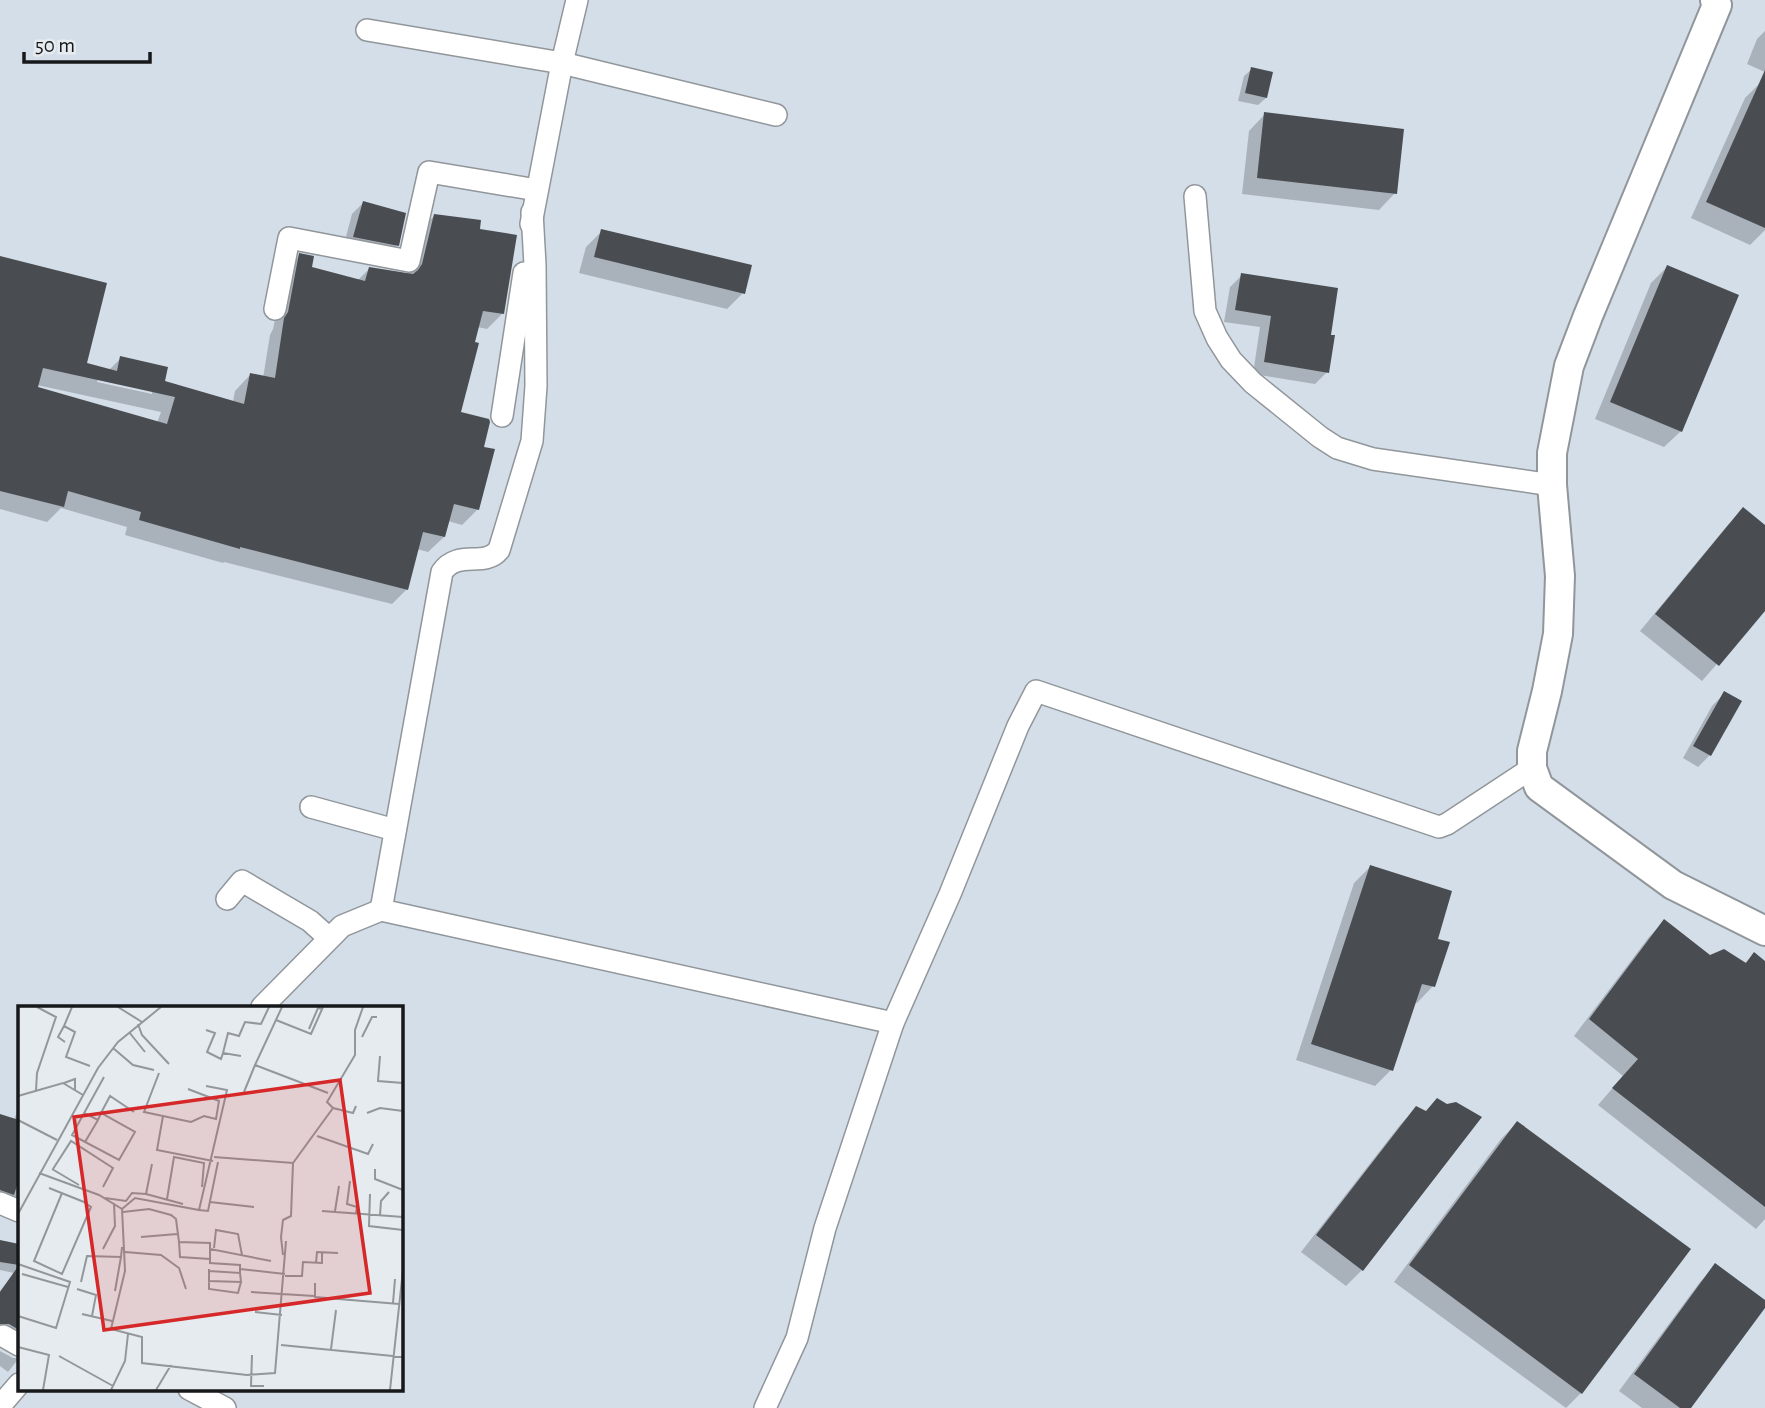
<svg xmlns="http://www.w3.org/2000/svg" width="1765" height="1408" viewBox="0 0 1765 1408" font-family="'Alegreya Sans',sans-serif">
	<style>
		.built { fill: #d4dee9; fill-rule: evenodd }
		.shadow { fill: #0003; fill-rule: evenodd }
		.building { fill: #494d51; fill-rule: evenodd }
		.lines { fill: none; stroke-linecap: round; stroke-linejoin: round }
		.street-casing { stroke: #91969a; stroke-width: 24 }
		.secondary-casing { stroke: #91969a; stroke-width: 32 }
		.street { stroke: #fff; stroke-width: 21 }
		.secondary { stroke: #fff; stroke-width: 28 }
		.inset-road { fill: none; stroke: #93979a; stroke-width: 2 }
		.view { fill: #d62828; fill-opacity: 0.15; stroke: #d62828; stroke-width: 3.5 }
		.inset-edge { fill: none; stroke: #16181a; stroke-width: 3.5 }
	</style>
	<rect width="100%" height="100%" fill="#e6ebf0"/>
	<!-- built -->
	<path class="built" d="M0 0H1765V1408H0ZM19 1007H401V1389H19Z"/>
	<!-- shadow -->
	<g class="shadow">
		<polygon points="1765,31 1765,72 1747,64 1757,39"/>
		<polygon points="1252,69 1266,98 1258,105 1238,101 1244,76"/>
		<polygon points="1761,82 1765,84 1765,230 1750,245 1691,218 1745,98"/>
		<polygon points="1265,114 1395,193 1379,210 1242,194 1249,131"/>
		<polygon points="363,203 397,245 386,256 343,248 352,214"/>
		<path d="M434 216 478 230 503 313 487 329 477 327 459 413 482 448 478 509 462 525 448 521 444 537 428 552 417 549 407 589 392 604 224 562 223 563 125 535 127 527 61 508 47 522 0 509V258L85 364 109 370 121 358 163 382 233 402 235 391 250 375 263 378 270 335 273 329 285 271 300 255 310 269 357 281 369 269 408 275 419 231ZM98 379 152 390V394L97 382ZM37 385 161 412 157 423 37 388Z"/>
		<polygon points="602,231 743,293 727,309 579,273 586,247"/>
		<polygon points="1667,267 1681,431 1664,447 1595,419 1651,283"/>
		<polygon points="1242,275 1329,336 1327,372 1315,384 1253,374 1260,327 1224,322 1230,287"/>
		<polygon points="1743,510 1765,527 1765,609 1702,681 1640,631 1727,526"/>
		<polygon points="1724,694 1710,755 1698,767 1683,758 1712,706"/>
		<polygon points="1370,867 1436,940 1433,986 1417,1003 1414,1002 1391,1070 1375,1086 1296,1060 1354,883"/>
		<polygon points="1665,921 1710,956 1744,964 1754,954 1765,963 1765,1219 1756,1229 1598,1105 1623,1076 1574,1036 1649,937"/>
		<polygon points="19,1106 19,1208 0,1199 0,1116 14,1120"/>
		<polygon points="1416,1108 1362,1270 1346,1286 1301,1252 1400,1125"/>
		<polygon points="1517,1123 1581,1393 1566,1408 1394,1282 1501,1139"/>
		<polygon points="0,1242 19,1245 19,1343 0,1331 0,1291 14,1273 0,1270"/>
		<polygon points="1716,1266 1765,1302 1765,1305 1689,1408 1642,1408 1619,1391 1700,1282"/>
		<polygon points="0,1351 13,1358 19,1358 8,1372 0,1366"/>
	</g>
	<!-- building -->
	<g class="building">
		<polygon points="1251,67 1273,72 1267,98 1245,93"/>
		<polygon points="1765,70 1765,228 1706,202"/>
		<polygon points="1264,112 1404,129 1397,194 1257,178"/>
		<polygon points="363,201 406,213 399,246 353,237"/>
		<path d="M434 214 481 220 480 229 517 235 504 314 483 311 475 342 479 343 461 412 489 419 490 422 484 447 495 449 479 510 454 504 445 537 423 532 408 590 240 547V549L139 520 141 512 68 491 64 507 0 491V256L107 283 87 363 117 371 120 356 168 367 165 381 244 404 250 373 275 378 284 318 288 312 299 253 314 256 312 267 365 281 369 267 413 274 418 270 422 264ZM43 368 175 397 167 424 38 387Z"/>
		<polygon points="601,229 752,265 745,294 594,257"/>
		<polygon points="1667,265 1739,295 1682,432 1610,402"/>
		<polygon points="1241,273 1338,288 1331,335 1335,335 1329,373 1264,362 1271,316 1235,310"/>
		<polygon points="1743,507 1765,525 1765,611 1719,666 1655,614"/>
		<polygon points="1724,691 1742,701 1711,756 1693,746"/>
		<polygon points="1370,865 1452,891 1438,939 1450,942 1435,987 1422,984 1393,1071 1311,1044"/>
		<polygon points="1664,919 1710,955 1724,949 1746,963 1754,952 1765,961 1765,1207 1612,1088 1638,1059 1589,1019"/>
		<polygon points="1437,1098 1447,1104 1456,1102 1482,1117 1363,1271 1316,1235 1416,1106 1426,1111"/>
		<polygon points="0,1114 19,1120 19,1179 14,1195 0,1190"/>
		<polygon points="1517,1121 1691,1249 1582,1394 1409,1265"/>
		<polygon points="0,1240 19,1244 19,1265 0,1262"/>
		<polygon points="1715,1263 1765,1300 1765,1308 1691,1408 1680,1408 1634,1374"/>
		<polygon points="19,1265 19,1330 9,1324 0,1324 0,1292"/>
	</g>
	<g class="lines">
		<!-- street casing -->
		<g class="street-casing">
			<g id="street">
				<polyline points="367,30 562,63 776,115"/>
				<polyline points="1195,196 1205,311 1217,338 1231,360 1253,383 1320,437 1337,448 1373,459 1552,485"/>
				<polyline points="531,224 562,63 577,0"/>
				<polyline points="275,309 289,238 409,261 429,172 537,190"/>
				<polyline points="502,416 524,273"/>
				<polyline points="311,807 395,830"/>
				<polyline points="227,899 242,881 310,921 329,938"/>
				<path d="M381 910 442 572C458 549 484 568 499 550L532 441 536 386 535 265 532 212"/>
				<polyline points="262,1007 342,926 381,910 893,1023"/>
				<polyline points="0,1203 19,1211"/>
				<polyline points="3,1336 19,1345"/>
				<polyline points="189,1389 225,1408"/>
				<polyline points="0,1406 19,1384"/>
				<polyline points="765,1408 797,1338 825,1228 893,1023 950,894 1018,726 1036,691 1439,827 1447,824 1532,768"/>
			</g>
		</g>
		<!-- secondary casing -->
		<g class="secondary-casing">
			<polyline id="secondary" points="1715,0 1717,5 1588,316 1569,366 1552,453 1552,485 1560,576 1558,634 1547,691 1532,751 1532,768 1539,787 1673,885 1765,931"/>
		</g>
		<!-- street -->
		<use href="#street" class="street"/>
		<!-- secondary -->
		<use href="#secondary" class="secondary"/>
	</g>
	<!-- overview -->
	<g transform="translate(18 1006)">
		<rect width="385" height="385" fill="#e6ebf0"/>
		<path class="inset-road" d="M54 1 46 20 57 26 48 51 72 60M100 1 124 16M264 1 237 59 310 87M258 14 293 28 305 1M120 18 124 29 151 58M46 20 40 31 47 36M291 23 300 2 304 3M188 24 197 27 189 46 203 53 205 47M111 26 127 46M344 31 354 11H359M95 42 115 59 136 64M223 50 205 47 210 27 221 30 227 16 243 18 251 1M362 50 360 75 385 77M141 67 126 106 173 116 186 110 198 113 201 95 170 83M46 77 57 73V84M18 84 19 67 38 11 19 1M226 86 237 59M0 90 45 77 65 89M315 102 309 96 337 49V24L345 1M315 102 335 107 338 100M66 107 80 114 83 107 117 126 101 154 54 129 86 71M83 107 92 90 116 106M349 107 362 102 385 105M145 110 139 144 195 155M0 114 39 134M299 130 350 148 355 138M67 136 80 114M196 151 275 157 315 102M134 158 128 188 165 198M34 163 61 179M35 163 53 135 95 162 85 181M357 163V173L385 184M21 167 81 189 104 203 107 265 93 323 124 331V357L229 369 257 367 268 235M332 175 329 198 339 201 338 207M31 182 66 196 73 201 44 268 16 255 44 187M352 188 351 220 385 224M87 192 108 195 114 187 128 188M149 193 156 151 186 157 184 181M192 196 236 201M104 203 117 192 181 204 209 84 188 80M181 204 190 205 200 156M304 205 385 211M317 205 321 180M105 206 131 203 153 209 158 213 161 236 192 237V243L253 255M0 208 80 62 100 36 143 1M362 209 363 195 371 186M123 231 159 228M161 236 162 251 192 253M196 242 198 224 220 228 224 249M85 243 97 220 96 197M107 246 143 249 161 262 168 283M265 249 263 231 265 214 273 210 275 157M298 257 299 246 320 247M0 258 52 276 38 322 0 310M191 263V275L223 276 222 267M222 263 267 268M191 265 222 267V259L192 257V243M4 268 50 281M267 270H284L285 256 304 257V246M191 275V283L220 287 223 276M63 276 69 250 103 251 104 241M297 277V291L381 298M59 283 78 289 74 310M97 285 103 251M233 286 296 290M375 297 377 273M237 306 264 309M64 308 94 315M263 339 385 351M0 341 31 349 25 384M313 343 318 304M234 349 233 380H246M41 350 95 380M93 384 107 355 110 328M138 384 153 359M372 384 385 264"/>
		<path class="view" d="M322 74 352 287 86 324 56 111Z"/>
		<rect width="385" height="385" class="inset-edge"/>
	</g>
	<!-- scale -->
	<path d="M24 52v10h126v-10" fill="none" stroke="#16181a" stroke-width="3.5"/>
	<text x="35" y="52" font-size="21" fill="#16181a" stroke="#e6ebf0" stroke-width="5" paint-order="stroke">50 m</text>
</svg>
